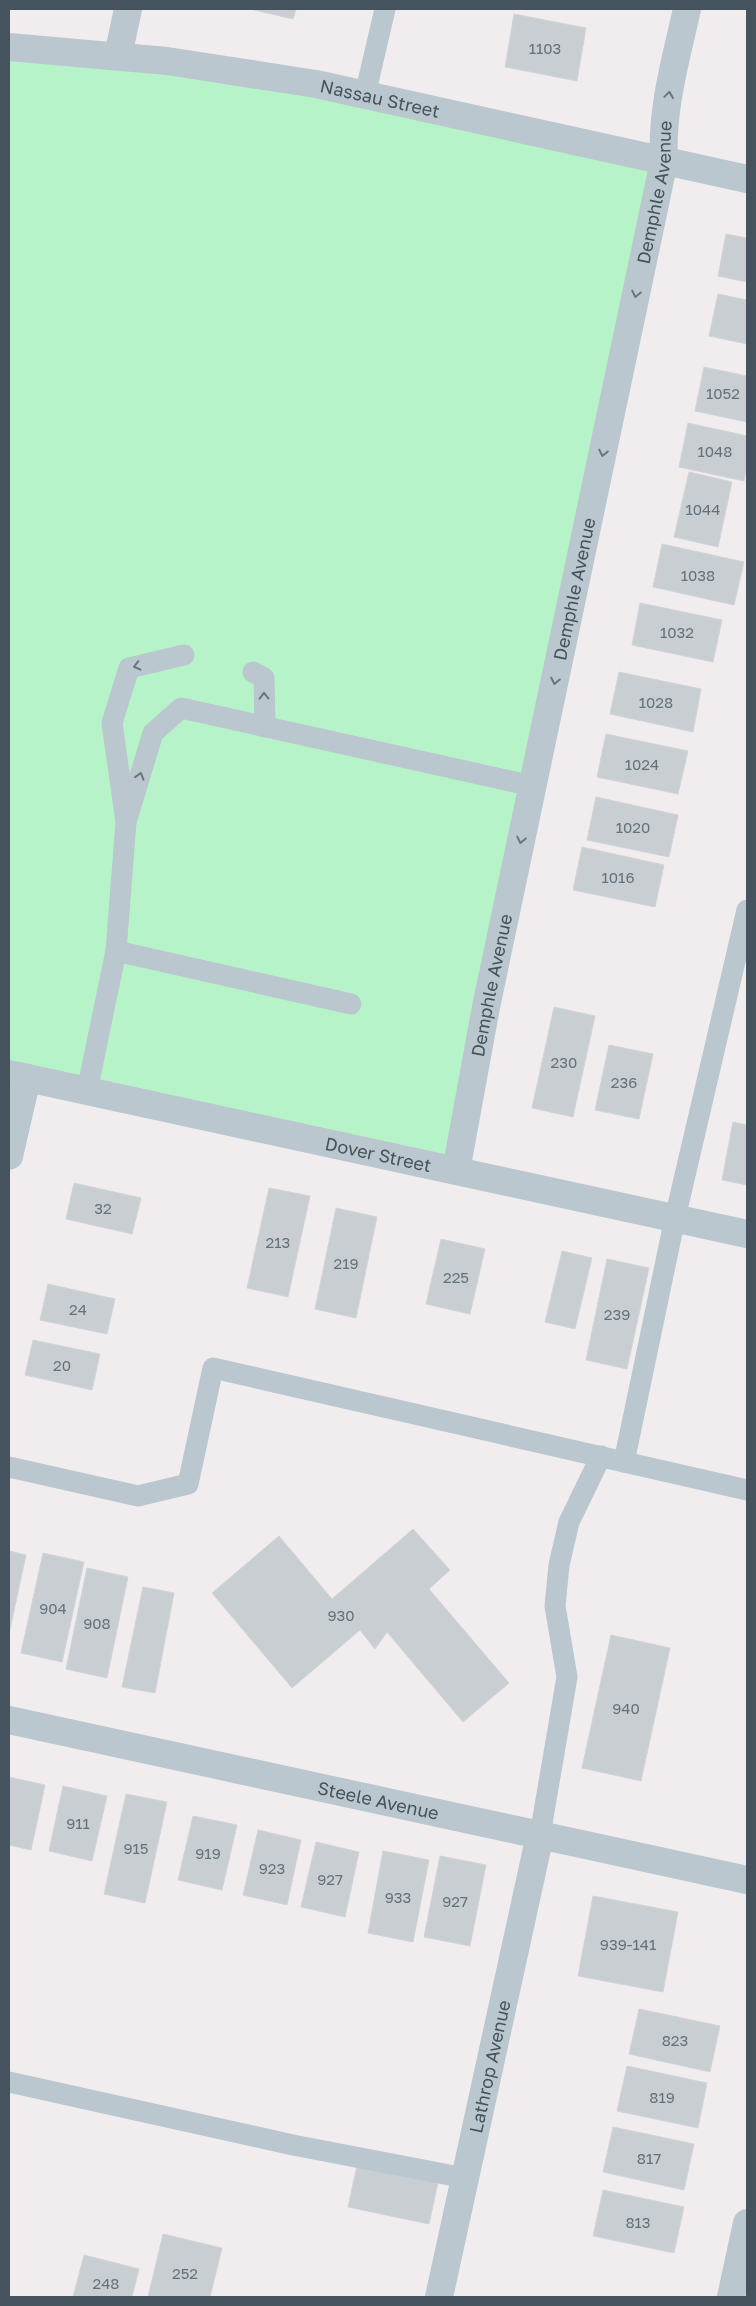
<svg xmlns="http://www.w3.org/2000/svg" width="756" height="2306" viewBox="0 0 756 2306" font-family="'Golos Text',sans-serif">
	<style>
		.green { fill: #b7f3c9 }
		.building { fill: #c9ced3; stroke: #d1d4da }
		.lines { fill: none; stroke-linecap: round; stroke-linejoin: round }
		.service { stroke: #bac7ce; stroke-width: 21 }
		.minor { stroke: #bac7ce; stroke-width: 28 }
		.tertiary { stroke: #bac7ce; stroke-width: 28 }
		.oneway { stroke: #67767f }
		.labels { text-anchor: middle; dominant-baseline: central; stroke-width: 5; stroke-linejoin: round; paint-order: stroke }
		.number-label { font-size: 15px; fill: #65727a }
		.street-label { font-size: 18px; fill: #44535d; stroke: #fff }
	</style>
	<rect width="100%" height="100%" fill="#f1edee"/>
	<!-- green -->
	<polygon class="green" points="9,47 118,56 664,161 456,1171 9,1074"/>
	<!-- building -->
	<g class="building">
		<polygon points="250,9 296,9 293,19"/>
		<polygon points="514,14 586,28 577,81 505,67"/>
		<polygon points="726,234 747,238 747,282 718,276"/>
		<polygon points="718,294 747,300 747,344 709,336"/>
		<polygon points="704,367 747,376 747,422 695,411"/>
		<polygon points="688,423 747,436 747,466 744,481 679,467"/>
		<polygon points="689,472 732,482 718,547 674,537"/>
		<polygon points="662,544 744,562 734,605 653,587"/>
		<polygon points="640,603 722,620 713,662 632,645"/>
		<polygon points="619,672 701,689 693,732 610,714"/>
		<polygon points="606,734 688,751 678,794 597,777"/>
		<polygon points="596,797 678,815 669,857 587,840"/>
		<polygon points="582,847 664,865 655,907 573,890"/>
		<polygon points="554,1007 595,1016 573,1117 532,1108"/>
		<polygon points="609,1045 653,1054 639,1119 595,1110"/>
		<polygon points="733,1122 747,1125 747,1185 722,1180"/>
		<polygon points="74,1183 141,1198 132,1234 66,1219"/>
		<polygon points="269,1188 310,1196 288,1297 247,1288"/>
		<polygon points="336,1208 377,1217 356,1318 315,1309"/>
		<polygon points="441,1239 485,1249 470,1314 426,1304"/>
		<polygon points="562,1251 592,1258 575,1329 545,1322"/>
		<polygon points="607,1259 649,1268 627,1369 586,1360"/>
		<polygon points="48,1284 115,1299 107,1334 40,1320"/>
		<polygon points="33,1340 100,1354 92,1390 25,1375"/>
		<polygon points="413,1529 450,1570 429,1589 509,1683 463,1722 387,1632 375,1649 360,1630 292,1688 212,1593 279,1536 332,1599"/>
		<polygon points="9,1551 26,1555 9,1634"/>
		<polygon points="43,1553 84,1562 62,1662 21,1653"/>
		<polygon points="87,1568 128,1577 107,1678 66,1669"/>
		<polygon points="143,1587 174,1593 155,1693 122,1687"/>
		<polygon points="611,1635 670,1648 641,1781 582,1768"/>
		<polygon points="9,1777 45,1785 31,1850 9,1845"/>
		<polygon points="63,1786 107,1796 92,1861 49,1851"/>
		<polygon points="126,1794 167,1802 145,1903 104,1894"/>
		<polygon points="193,1816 237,1825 222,1890 178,1880"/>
		<polygon points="258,1830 301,1840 287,1905 243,1895"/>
		<polygon points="316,1842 359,1852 345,1917 301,1907"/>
		<polygon points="383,1851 429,1860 413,1942 368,1933"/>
		<polygon points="440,1856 486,1865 470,1946 424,1937"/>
		<polygon points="593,1896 678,1912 663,1992 578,1976"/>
		<polygon points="639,2009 720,2026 710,2072 629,2054"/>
		<polygon points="627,2066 707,2083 698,2128 617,2111"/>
		<polygon points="613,2127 694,2144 684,2190 603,2172"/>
		<polygon points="358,2161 439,2178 429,2224 348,2207"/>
		<polygon points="603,2190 684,2207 674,2253 593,2236"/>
		<polygon points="163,2234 222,2248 210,2297 148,2297"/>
		<polygon points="84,2255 139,2269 132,2297 73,2297"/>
	</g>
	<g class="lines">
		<!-- service -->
		<g class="service">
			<polyline points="365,95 385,9"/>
			<polyline points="253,672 264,678 265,727"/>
			<polyline points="126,822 153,733 181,708 533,786"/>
			<polyline points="116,951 351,1004"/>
			<polyline points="87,1091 116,951 126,822 112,723 129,668 184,655"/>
			<polyline points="624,1462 675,1218 747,910"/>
			<polyline points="9,1467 138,1496 188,1484 213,1368 747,1490"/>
			<polyline points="540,1835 567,1677 555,1606 559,1565 569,1522 601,1456"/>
			<polyline points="9,2082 293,2145 465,2178"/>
		</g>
		<!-- minor -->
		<g class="minor">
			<path id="s1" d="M9 47 167 61 316 84 747 179"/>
			<polyline points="118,56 128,9"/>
			<path id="s2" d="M9 1074 747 1234"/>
			<polyline points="9,1156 27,1078"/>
			<path id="s3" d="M456 1171 486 1007 664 161C661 109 676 59 687 9"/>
			<path id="s4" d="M9 1720 747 1880"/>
			<path id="s5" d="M439 2297 540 1835"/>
		</g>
		<!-- tertiary -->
		<polyline class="tertiary" points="731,2297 747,2223"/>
	</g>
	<!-- one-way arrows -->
	<defs><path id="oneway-chevron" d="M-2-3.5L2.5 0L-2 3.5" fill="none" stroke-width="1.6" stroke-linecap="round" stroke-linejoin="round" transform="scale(1.25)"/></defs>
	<g class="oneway">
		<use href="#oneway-chevron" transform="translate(669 95) rotate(-82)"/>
		<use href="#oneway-chevron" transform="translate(636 294) rotate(102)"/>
		<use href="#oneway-chevron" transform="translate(603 453) rotate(102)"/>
		<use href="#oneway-chevron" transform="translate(137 666) rotate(166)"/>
		<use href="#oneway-chevron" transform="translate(555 681) rotate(102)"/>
		<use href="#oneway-chevron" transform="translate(264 696) rotate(-91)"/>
		<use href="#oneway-chevron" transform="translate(140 776) rotate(-73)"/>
		<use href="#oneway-chevron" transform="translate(521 840) rotate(102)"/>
	</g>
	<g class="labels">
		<!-- number labels -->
		<g class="number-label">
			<text x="545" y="48">1103</text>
			<text x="723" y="393">1052</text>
			<text x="715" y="451">1048</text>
			<text x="703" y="509">1044</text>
			<text x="698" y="575">1038</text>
			<text x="677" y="632">1032</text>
			<text x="656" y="702">1028</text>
			<text x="642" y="764">1024</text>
			<text x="633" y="827">1020</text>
			<text x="618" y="877">1016</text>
			<text x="564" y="1062">230</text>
			<text x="624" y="1082">236</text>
			<text x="103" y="1208">32</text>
			<text x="278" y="1242">213</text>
			<text x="346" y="1263">219</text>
			<text x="456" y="1277">225</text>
			<text x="78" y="1309">24</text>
			<text x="617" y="1314">239</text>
			<text x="62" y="1365">20</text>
			<text x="53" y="1608">904</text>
			<text x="341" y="1615">930</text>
			<text x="97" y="1623">908</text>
			<text x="626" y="1708">940</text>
			<text x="78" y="1823">911</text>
			<text x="136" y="1848">915</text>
			<text x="208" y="1853">919</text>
			<text x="272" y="1868">923</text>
			<text x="330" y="1879">927</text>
			<text x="398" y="1897">933</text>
			<text x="455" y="1901">927</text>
			<text x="628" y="1944">939-141</text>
			<text x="675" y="2040">823</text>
			<text x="662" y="2097">819</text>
			<text x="649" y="2158">817</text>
			<text x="638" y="2222">813</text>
			<text x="185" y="2273">252</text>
			<text x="106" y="2283">248</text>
		</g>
		<!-- street labels -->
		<g class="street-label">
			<text stroke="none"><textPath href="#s1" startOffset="375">Nassau Street</textPath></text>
			<text stroke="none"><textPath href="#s3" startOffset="999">Demphle Avenue</textPath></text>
			<text stroke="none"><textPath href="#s3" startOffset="594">Demphle Avenue</textPath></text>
			<text stroke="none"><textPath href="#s3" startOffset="189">Demphle Avenue</textPath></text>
			<text stroke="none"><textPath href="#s2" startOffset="378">Dover Street</textPath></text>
			<text stroke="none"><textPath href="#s4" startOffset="378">Steele Avenue</textPath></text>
			<text stroke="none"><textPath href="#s5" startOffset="236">Lathrop Avenue</textPath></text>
		</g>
	</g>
	<!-- border -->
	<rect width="756" height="2306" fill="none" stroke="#44535d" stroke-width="20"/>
</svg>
